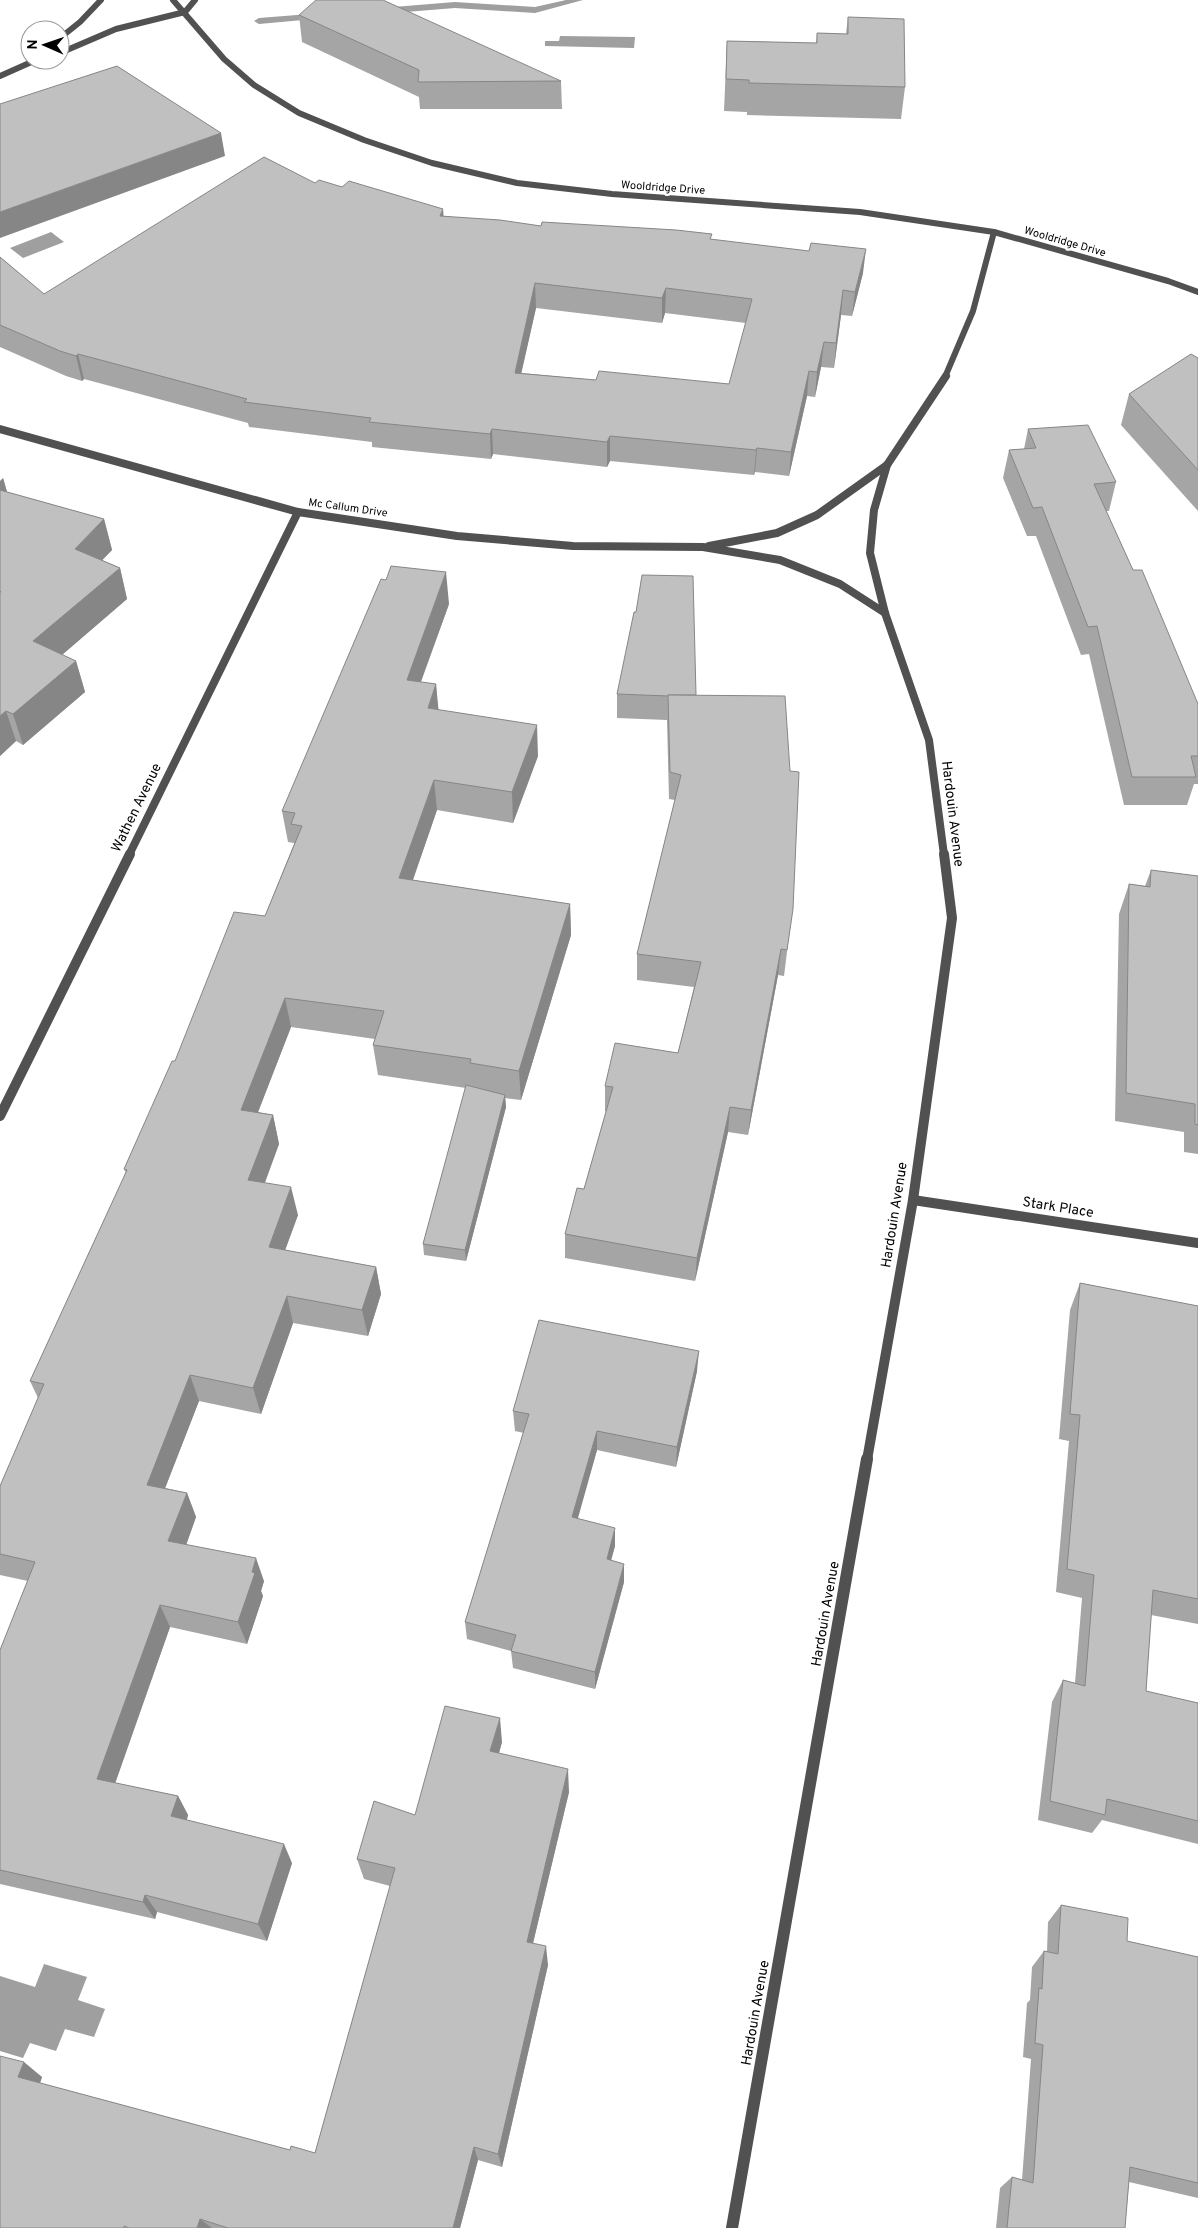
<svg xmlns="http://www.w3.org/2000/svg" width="1198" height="2228" viewBox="0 0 1198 2228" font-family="Overpass,sans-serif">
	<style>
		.water { fill: #9f9f9f }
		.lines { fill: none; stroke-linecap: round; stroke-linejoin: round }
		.stream { fill: #9f9f9f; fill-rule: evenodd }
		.street-far3 { stroke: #515151; stroke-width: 6 }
		.street-far2 { stroke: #515151; stroke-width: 8 }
		.street-far1 { stroke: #515151; stroke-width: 10 }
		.street { stroke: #515151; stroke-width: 12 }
		.wall { fill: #a5a5a5; fill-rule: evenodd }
		.shaded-wall { fill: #868686 }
		.building { fill: #c0c0c0; stroke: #868686; fill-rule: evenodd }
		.labels { text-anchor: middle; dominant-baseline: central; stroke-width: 5; stroke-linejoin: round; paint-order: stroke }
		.far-street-label { font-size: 11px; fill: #000; stroke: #fff }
		.street-label { font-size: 14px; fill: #000; stroke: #fff }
	</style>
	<rect width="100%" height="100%" fill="#fff"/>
	<!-- water -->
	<g class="water">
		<polygon points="560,36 635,37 634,48 545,46 545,41 559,41"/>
		<polygon points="51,232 64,242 23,258 10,248"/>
		<polygon points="44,1964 87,1977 78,2000 105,2009 94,2037 65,2029 56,2051 30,2043 23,2058 0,2051 0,1976 35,1987"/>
	</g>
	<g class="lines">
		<!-- stream -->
		<g class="stream">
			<polygon points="566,0 583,0 535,13 455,8 381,14 376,11 381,8 455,2 535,7"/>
			<polygon points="322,13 325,14 325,18 259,24 254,21 259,18"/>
		</g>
		<!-- street-far3 -->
		<g class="street-far3">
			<polyline points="173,0 224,59 254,85 299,113 364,140 432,163 517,183 612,194 860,212 994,232 1168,281 1198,292"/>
			<polyline points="60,38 80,22 101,0"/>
			<polyline points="60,53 116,29 185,12 195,0"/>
			<polyline points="0,76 36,60"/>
			<polyline points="945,377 973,311 994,232"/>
		</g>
		<!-- street-far2 -->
		<g class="street-far2">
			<polyline points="0,429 298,512 457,536 573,546 703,547 780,560 840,584 885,613"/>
			<polyline points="709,546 777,533 817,515 887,465"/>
			<polyline points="129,855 298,512"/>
			<polyline points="944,855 929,740 885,613 870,553 874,510 887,465 946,376"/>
		</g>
		<!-- street-far1 -->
		<g class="street-far1">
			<polyline points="0,1116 130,854"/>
			<polyline points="913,1200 1198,1243"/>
			<polyline points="867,1460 913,1200 952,918 944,854"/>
		</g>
		<!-- street -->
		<polyline class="street" points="732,2228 867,1459"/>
	</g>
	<!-- wall -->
	<g class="wall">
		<polygon points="299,15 561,81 562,109 420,109 419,97 302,42"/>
		<polygon points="848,17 905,87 901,119 747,115 747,112 724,111 727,41 816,43 817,33 846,34"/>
		<path d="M315 183 444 216 541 226 711 239 863 273 852 316 841 315 834 368 821 367 815 397 807 396 789 476 755 472 754 475 610 461 607 467 493 454 491 459 372 447V442L249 427 248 423 84 379 82 381 66 376 0 347V257L44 294ZM536 308 662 323 665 313 746 323 729 384 596 380 521 373Z"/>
		<polygon points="1198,358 1198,511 1121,425 1129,394"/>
		<polygon points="1028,429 1116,482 1109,511 1106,511 1133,570 1198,704 1198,784 1194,784 1187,805 1124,805 1089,654 1081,655 1036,536 1027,536 1003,478 1009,450 1024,449"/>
		<polygon points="3,478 7,492 104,519 112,550 102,560 120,568 127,599 62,655 76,661 85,692 23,745 16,741 0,756"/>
		<polygon points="449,604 421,682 436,684 438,710 538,756 513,823 437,810 413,880 570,904 571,935 521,1100 505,1098 506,1107 466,1261 424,1255 423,1244 466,1088 378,1075 373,1045 375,1039 291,1027 258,1112 273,1115 279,1144 265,1183 298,1215 285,1250 376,1267 381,1294 368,1336 293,1323 261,1414 199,1401 165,1488 187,1493 196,1517 186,1545 264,1581 261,1591 263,1596 247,1644 170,1627 115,1783 178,1796 188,1815 187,1820 292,1863 267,1941 157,1912 155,1919 0,1884 0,1650 28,1581 0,1575 0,1486 38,1398 30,1381 126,1173 124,1169 175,1061 265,916 294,844 294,843 288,842 282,811"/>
		<polygon points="617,694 696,695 789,936 784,976 778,975 748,1135 728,1132 695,1281 565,1258 565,1234 584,1189 606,1112 605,1111 605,1086 678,1053 694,987 637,980 637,954 675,800 669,799 667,720 617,718"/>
		<polygon points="1151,870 1198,876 1198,1154 1184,1152 1184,1132 1115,1121 1119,914 1129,884 1145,886"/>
		<polygon points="1080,1283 1198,1306 1198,1624 1151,1615 1146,1691 1198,1703 1198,1844 1102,1820 1092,1833 1038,1820 1052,1702 1063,1680 1075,1683 1082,1598 1056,1592 1069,1441 1059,1439 1070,1310"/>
		<polygon points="697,1371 676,1467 597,1450 577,1519 615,1546 611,1561 624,1582 595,1689 513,1668 511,1651 467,1639 465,1622 524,1433 515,1431 513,1411"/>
		<polygon points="502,1742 499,1753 569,1792 533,1943 548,1965 502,2167 478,2160 460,2228 0,2228 0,2056 42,2077 40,2083 290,2150 315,2153 390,1886 364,1879 357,1859 415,1815"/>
		<polygon points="1061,1905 1127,1941 1198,1957 1198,2198 1129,2182 1125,2228 996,2228 1000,2188 1012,2177 1022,2180 1031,2059 1023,2057 1027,2003 1030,2000 1032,1967 1044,1951 1047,1951 1048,1922"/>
	</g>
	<!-- shaded-wall -->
	<g class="shaded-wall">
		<polygon points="221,133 225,156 0,238 0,212"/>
		<polygon points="443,209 445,233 440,216"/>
		<polygon points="866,249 863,273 852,316 855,292"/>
		<polygon points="535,283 536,308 516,397 515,373"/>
		<polygon points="666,288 665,313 662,323 662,298"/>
		<polygon points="843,290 841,315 834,368 836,343"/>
		<polygon points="824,342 821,367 815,397 817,372"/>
		<polygon points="78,354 84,379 82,381 76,356"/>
		<polygon points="809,371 807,396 789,476 791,452"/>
		<polygon points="492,429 493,454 491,459 490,434"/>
		<polygon points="610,436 610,461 607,467 607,442"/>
		<polygon points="757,448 755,472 754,475 756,450"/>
		<polygon points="3,478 12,509 0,515 0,481"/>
		<polygon points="104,519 112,550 83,580 75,549"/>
		<polygon points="120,568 127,599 42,672 33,641"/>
		<polygon points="446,572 449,604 410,711 407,680"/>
		<polygon points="76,661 85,692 23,745 13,714"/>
		<polygon points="436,684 439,715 428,708"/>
		<polygon points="6,711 16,741 0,756 0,716"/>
		<polygon points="537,725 538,756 513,823 512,792"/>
		<polygon points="434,780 437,810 403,908 399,878"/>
		<polygon points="570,904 571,935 521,1100 519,1071"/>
		<polygon points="781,949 778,975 748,1135 751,1110"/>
		<polygon points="285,998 291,1027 248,1138 241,1110"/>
		<polygon points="505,1095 506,1107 466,1261 465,1250"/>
		<polygon points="730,1107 728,1132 695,1281 697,1258"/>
		<polygon points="273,1115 279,1144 255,1208 248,1180"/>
		<polygon points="291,1187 298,1215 276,1275 269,1247"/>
		<polygon points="376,1267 381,1294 368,1336 362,1310"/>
		<polygon points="287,1296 293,1323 261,1414 253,1388"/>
		<polygon points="699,1351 697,1371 676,1467 677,1447"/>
		<polygon points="190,1375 199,1401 157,1509 147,1485"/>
		<polygon points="597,1431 597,1450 573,1536 572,1517"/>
		<polygon points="187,1493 196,1517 179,1565 168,1541"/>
		<polygon points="615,1528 615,1546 606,1577 607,1559"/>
		<polygon points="256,1558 264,1581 261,1591 263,1596 247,1644 238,1622"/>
		<polygon points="624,1564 624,1582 595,1689 595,1672"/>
		<polygon points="160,1605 170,1627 110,1798 97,1779"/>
		<polygon points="500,1718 502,1742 493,1774 490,1751"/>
		<polygon points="568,1769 569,1792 529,1960 527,1942"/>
		<polygon points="178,1796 188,1815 182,1835 171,1816"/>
		<polygon points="284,1844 292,1863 267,1941 258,1924"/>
		<polygon points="145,1895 157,1912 155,1919 143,1902"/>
		<polygon points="546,1946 548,1965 502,2167 498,2154"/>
		<polygon points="24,2062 42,2077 37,2092 18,2077"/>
		<polygon points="474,2147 478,2160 460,2228 453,2228"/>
		<polygon points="200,2219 212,2228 197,2228"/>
	</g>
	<!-- building -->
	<g class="building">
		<polygon points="316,0 383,0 561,81 418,82 419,70 299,15"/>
		<polygon points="848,17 904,19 905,87 749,83 749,80 726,79 727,41 817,43 817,33 848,34"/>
		<polygon points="117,66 221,133 0,212 0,104"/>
		<path d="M264 157 315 183 319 180 342 187 349 181 443 209 440 216 500 220 541 226 542 222 676 230 712 234 710 239 809 251 811 243 866 249 855 292 843 290 836 343 824 342 817 372 809 371 791 452 757 448 756 450 610 436 607 442 492 429 490 434 369 422 371 418 244 402 247 399 78 354 76 356 60 351 0 325V257L44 294ZM535 283 662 298 666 288 752 299 729 384 599 371 596 380 515 373Z"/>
		<polygon points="1191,354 1198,358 1198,470 1129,394"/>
		<polygon points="1088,425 1116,482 1094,484 1133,570 1142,570 1198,704 1198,756 1191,756 1196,777 1132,777 1097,626 1088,627 1042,507 1033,508 1009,450 1036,448 1028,429"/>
		<polygon points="0,490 104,519 75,549 120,568 33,641 76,661 13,714 6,711 0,716 0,592 1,592 0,591"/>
		<polygon points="391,566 446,572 407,680 436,684 428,708 537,725 512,792 434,780 399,878 570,904 519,1071 470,1063 471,1059 373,1045 384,1011 285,998 241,1110 273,1115 248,1180 291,1187 269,1247 376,1267 362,1310 287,1296 253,1388 190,1375 147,1485 187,1493 168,1541 256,1558 252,1572 255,1573 238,1622 160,1605 97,1779 178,1796 171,1816 284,1844 258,1924 145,1895 143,1902 0,1870 0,1650 35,1562 0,1554 0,1486 44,1384 30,1381 127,1170 124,1169 172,1061 175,1061 234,912 265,916 302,826 291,824 295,813 282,811 381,579 386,580"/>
		<polygon points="642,575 693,576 696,695 668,695 668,696 617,694 634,612 636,612"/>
		<polygon points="668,695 785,696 790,771 799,772 793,909 787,950 781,949 751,1110 730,1107 697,1258 565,1234 577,1188 584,1189 613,1087 605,1086 615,1043 678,1053 701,962 637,954 681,775 670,772"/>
		<polygon points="1151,870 1198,876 1198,1125 1195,1124 1195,1104 1126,1093 1129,884 1150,887"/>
		<polygon points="466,1085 505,1095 465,1250 423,1244"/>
		<polygon points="1080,1283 1198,1306 1198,1599 1153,1590 1146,1691 1198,1703 1198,1821 1107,1799 1105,1815 1050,1801 1063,1680 1085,1686 1094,1575 1067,1569 1080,1415 1070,1414"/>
		<polygon points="539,1320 699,1351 677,1447 597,1431 572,1517 615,1528 607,1559 624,1564 595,1672 511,1651 516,1635 465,1622 529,1414 513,1411"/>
		<polygon points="445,1706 500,1718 490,1751 568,1769 527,1942 546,1946 498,2154 474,2147 453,2228 228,2228 200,2219 197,2228 129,2228 124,2226 124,2228 0,2228 0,2056 24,2062 18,2077 290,2150 291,2146 315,2153 395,1868 357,1859 374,1801 415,1815"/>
		<polygon points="1061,1905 1128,1918 1127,1941 1198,1957 1198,2183 1130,2167 1125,2228 1007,2228 1012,2177 1033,2183 1043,2045 1035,2043 1039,1988 1042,1989 1044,1951 1058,1954"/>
	</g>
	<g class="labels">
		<!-- far-street labels -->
		<g class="far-street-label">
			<text transform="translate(663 188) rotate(4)">Wooldridge Drive</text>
			<text transform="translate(1065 242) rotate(16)">Wooldridge Drive</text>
			<text transform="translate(348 508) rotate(8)">Mc Callum Drive</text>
		</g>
		<!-- street labels -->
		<g class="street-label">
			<text transform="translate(137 808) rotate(-64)">Wathen Avenue</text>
			<text transform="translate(952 814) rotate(83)">Hardouin Avenue</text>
			<text transform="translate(1058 1208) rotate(9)">Stark Place</text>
			<text transform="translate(895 1215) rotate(-81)">Hardouin Avenue</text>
			<text transform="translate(826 1614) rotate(-80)">Hardouin Avenue</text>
			<text transform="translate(756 2013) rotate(-80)">Hardouin Avenue</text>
		</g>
	</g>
	<!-- north arrow -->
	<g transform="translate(45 45) rotate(272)"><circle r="24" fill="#ffffff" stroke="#999999"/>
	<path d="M0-4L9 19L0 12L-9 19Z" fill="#000000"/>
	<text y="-8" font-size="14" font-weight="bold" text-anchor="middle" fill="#000000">N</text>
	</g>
</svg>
